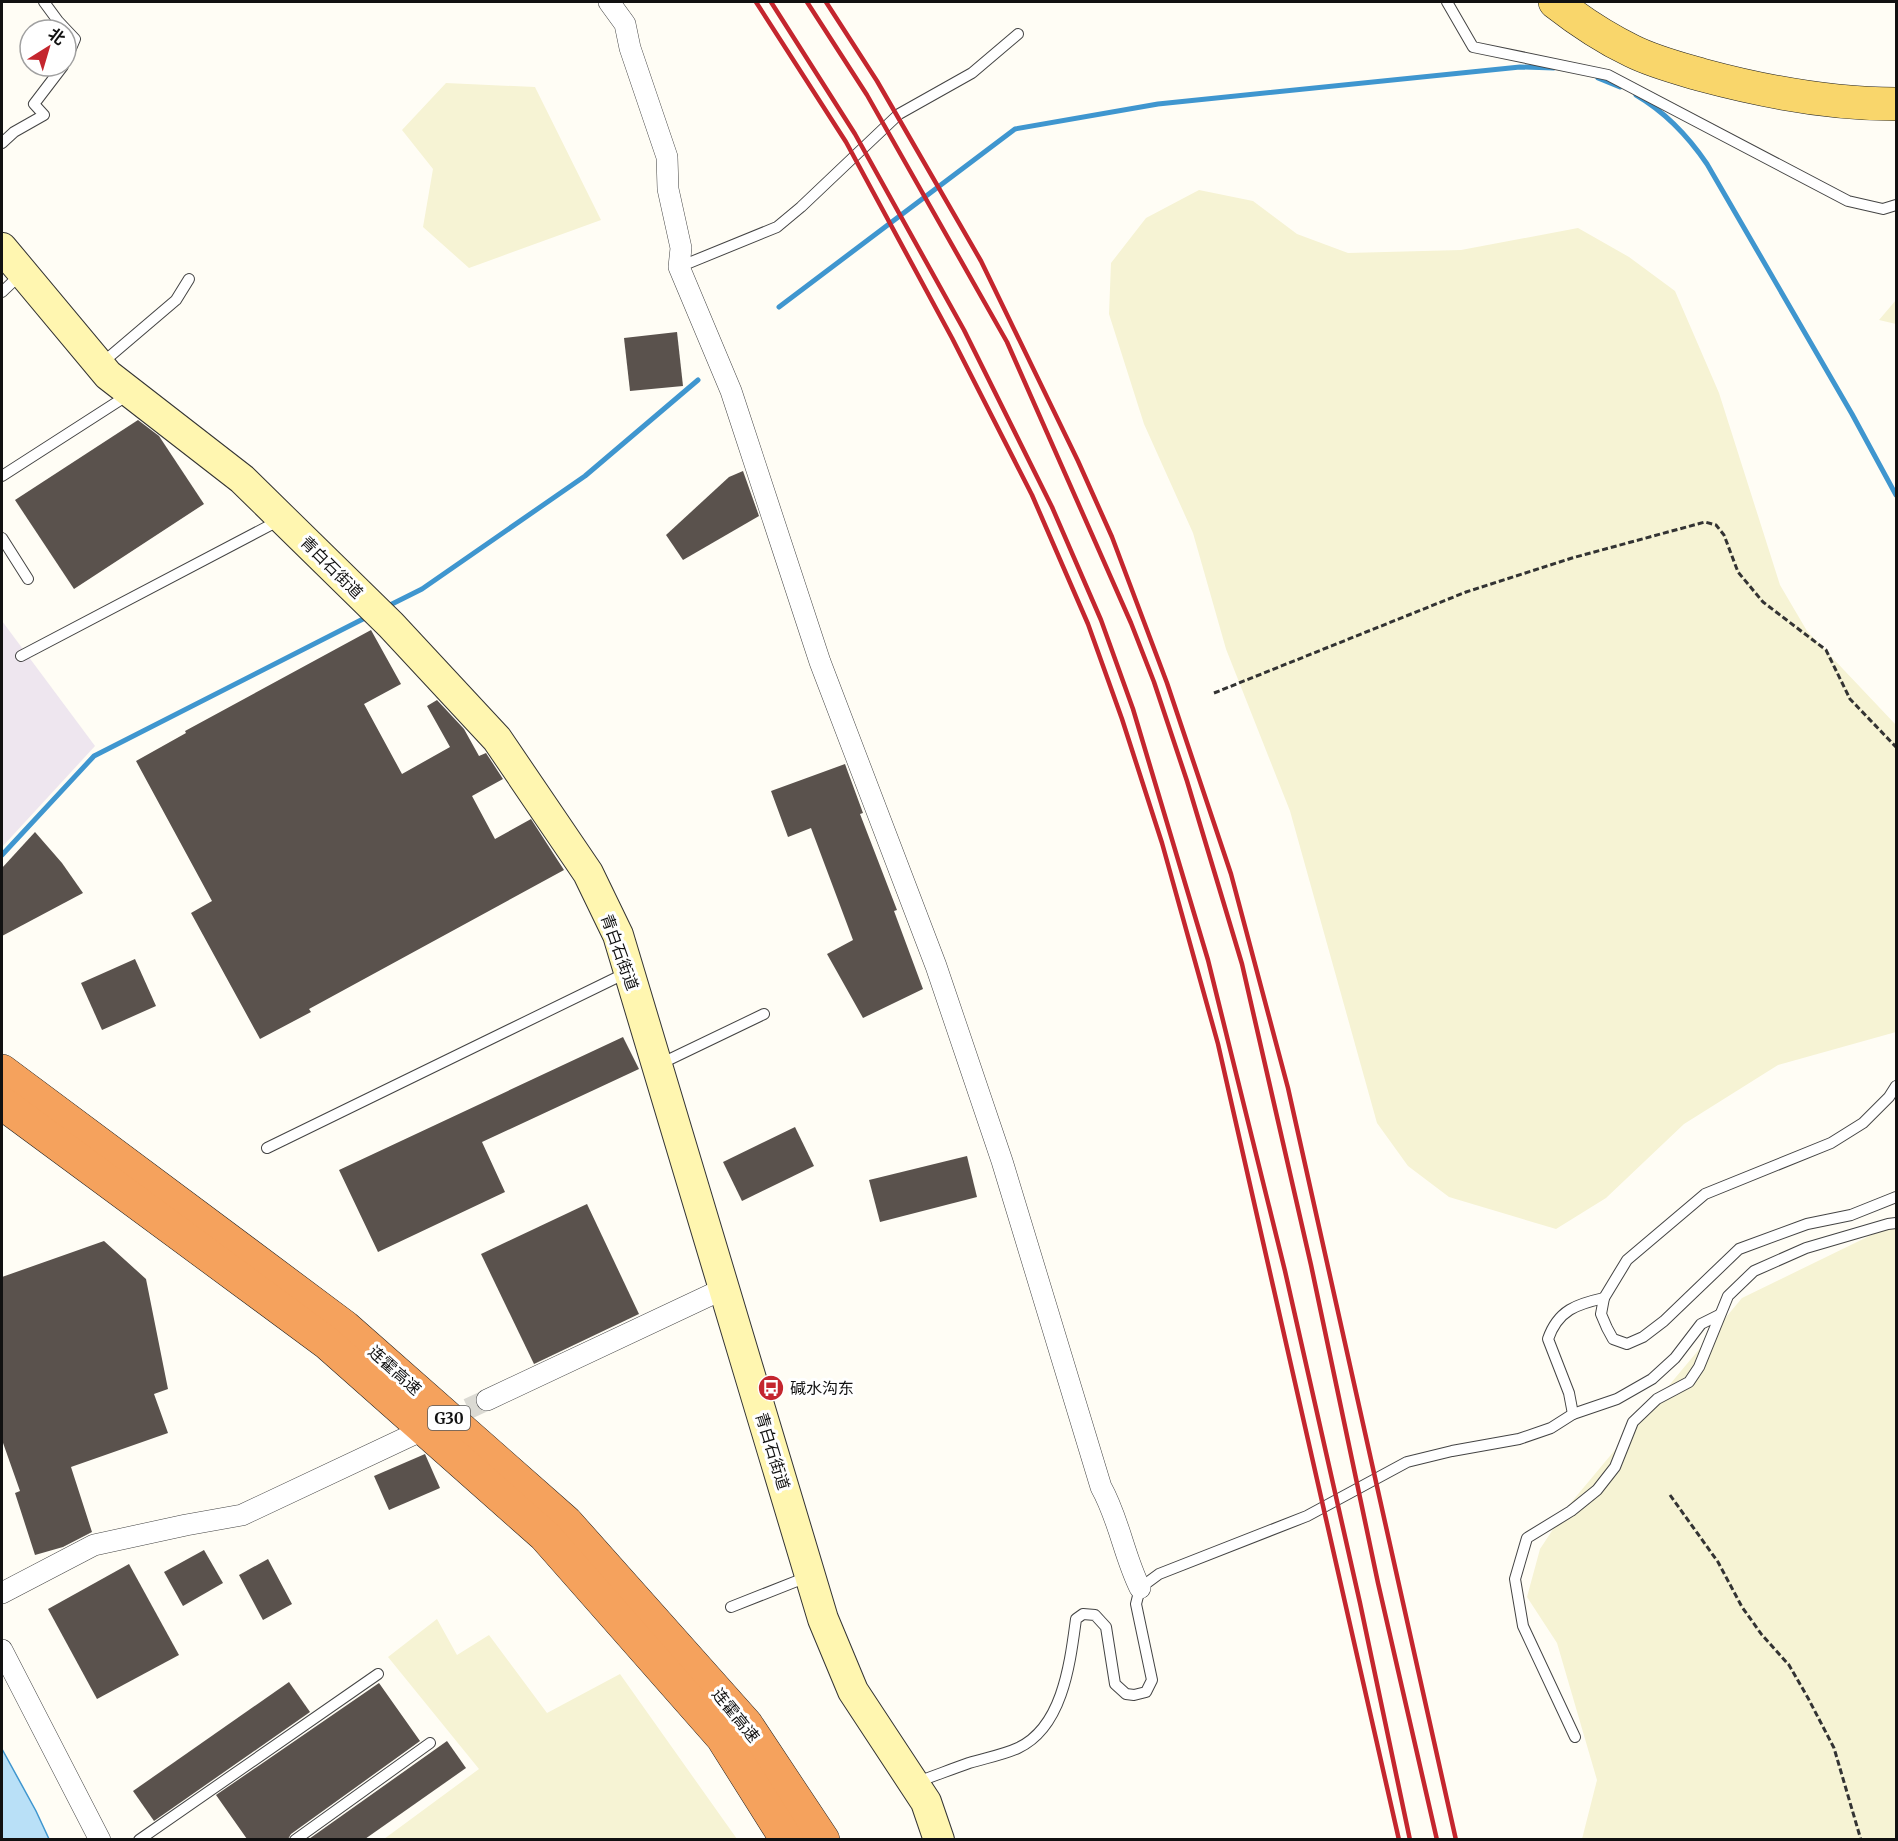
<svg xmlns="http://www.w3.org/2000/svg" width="1898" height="1841" viewBox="0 0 1898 1841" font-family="Merriweather,'Noto Sans SC',serif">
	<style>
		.industrial { fill: #eee6ef }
		.farmland { fill: #f6f3d4 }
		.water { fill: #b9e0f7; stroke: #3f96cf; stroke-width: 1.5 }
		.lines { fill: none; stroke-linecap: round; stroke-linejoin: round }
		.stream { stroke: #3f96cf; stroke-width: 5 }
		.building { fill: #5a524d }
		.street-tunnel { stroke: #dbdad3; stroke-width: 21; stroke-dasharray: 21 10; stroke-linecap: butt }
		.lane-casing { stroke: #444; stroke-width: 12 }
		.street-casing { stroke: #444; stroke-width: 22 }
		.secondary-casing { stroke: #333; stroke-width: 32 }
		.primary-casing { stroke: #222; stroke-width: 34 }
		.highway-casing { stroke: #222; stroke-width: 34 }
		.path { stroke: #333; stroke-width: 3; stroke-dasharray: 6 3; stroke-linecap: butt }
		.lane { stroke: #fff; stroke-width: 10 }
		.street { stroke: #fff; stroke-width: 21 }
		.secondary { stroke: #fff6b0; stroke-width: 30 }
		.primary { stroke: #f9d66b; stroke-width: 33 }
		.highway { stroke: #f5a25d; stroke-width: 33 }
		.rail { stroke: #c4262e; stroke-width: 4.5 }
		.labels { text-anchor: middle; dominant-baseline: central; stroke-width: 6; stroke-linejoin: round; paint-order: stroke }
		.shield { fill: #fff; stroke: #585858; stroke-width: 1.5 }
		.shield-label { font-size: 15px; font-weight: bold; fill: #111 }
		.street-label { font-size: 16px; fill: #111; stroke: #fff }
		.poi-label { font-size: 16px; fill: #111; stroke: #fff; text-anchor: start }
	</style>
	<rect width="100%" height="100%" fill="#fffdf5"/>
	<!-- industrial -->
	<polygon class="industrial" points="2,621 95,746 2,847"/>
	<!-- farmland -->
	<g class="farmland">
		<polygon points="446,83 535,87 601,220 469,268 423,227 433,169 402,130"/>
		<polygon points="1199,190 1253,201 1297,234 1348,253 1461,250 1578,228 1629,257 1675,291 1719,393 1780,585 1807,631 1896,725 1896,1032 1778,1065 1684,1124 1606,1198 1556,1229 1449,1197 1408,1166 1377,1123 1290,811 1226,649 1193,533 1144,424 1109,314 1111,263 1146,218"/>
		<polygon points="1896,300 1896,324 1879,320"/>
		<polygon points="1896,1223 1896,1839 1582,1839 1597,1780 1557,1643 1527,1597 1540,1549 1569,1505 1742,1298"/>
		<polygon points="437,1619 457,1655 489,1635 547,1713 620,1674 737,1839 384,1839 479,1769 388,1657"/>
	</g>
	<!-- water -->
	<polygon class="water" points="2,1749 36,1811 49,1839 2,1839"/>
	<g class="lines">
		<!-- stream -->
		<g class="stream">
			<polyline points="1598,78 1620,87"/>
			<path d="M1636 95C1665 112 1688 136 1707 164L1852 414 1896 495"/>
			<polyline points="779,307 1015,129 1158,104 1520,67 1554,68"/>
			<polyline points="392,604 422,589 585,476 698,380"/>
			<polyline points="2,855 94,756 363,619"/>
		</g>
	</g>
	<!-- building -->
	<g class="building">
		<polygon points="677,332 683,386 630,391 624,338"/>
		<polygon points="138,420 159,436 204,504 74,589 15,500"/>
		<polygon points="743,471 759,516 683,560 666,535 729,477"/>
		<polygon points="371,630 401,684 364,704 402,774 450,747 427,706 437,700 464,729 479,756 486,753 503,779 472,796 495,839 531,819 564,870 309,1009 311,1012 260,1039 191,913 212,901 136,761 186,733 185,731"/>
		<polygon points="845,764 863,813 860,814 897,910 894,911 923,989 863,1018 827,954 853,940 811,828 788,837 771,791"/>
		<polygon points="35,832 62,863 83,893 2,936 2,868"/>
		<polygon points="135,959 156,1006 102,1030 81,983"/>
		<polygon points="623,1037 639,1069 482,1142 505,1192 378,1252 339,1170"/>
		<polygon points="795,1127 814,1166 742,1201 723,1162"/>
		<polygon points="967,1156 977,1197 880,1222 869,1180"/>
		<polygon points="587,1204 639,1314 534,1364 481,1254"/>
		<polygon points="104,1241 146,1279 168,1389 154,1394 168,1433 71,1467 92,1532 63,1547 35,1555 15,1493 20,1491 2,1440 2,1277"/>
		<polygon points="425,1454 440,1488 389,1510 374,1476"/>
		<polygon points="204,1550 223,1583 183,1606 164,1572"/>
		<polygon points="268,1559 292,1604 263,1620 239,1575"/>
		<polygon points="129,1564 179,1655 97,1699 48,1609"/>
		<polygon points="289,1682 310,1712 154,1821 133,1791"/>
		<polygon points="379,1683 420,1741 291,1834 288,1839 247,1839 216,1795"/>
		<polygon points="447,1741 466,1768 365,1839 309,1839"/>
	</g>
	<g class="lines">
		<!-- street-tunnel -->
		<polyline class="street-tunnel" points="440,1422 487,1400"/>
		<!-- lane casing -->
		<g class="lane-casing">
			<g id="lane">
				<polyline points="44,2 58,21 75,39 66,60"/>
				<polyline points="1447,2 1473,47 1608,75 1848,201 1883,209 1896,205"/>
				<polyline points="2,143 14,132 44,115 34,104 63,66"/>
				<polyline points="679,267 777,227 801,207 899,114 972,73 1018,34"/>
				<polyline points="2,292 21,274"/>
				<polyline points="102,363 176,300 189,279"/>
				<polyline points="2,476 128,395"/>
				<polyline points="2,538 28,579"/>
				<polyline points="21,656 280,520"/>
				<polyline points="660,1064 764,1014"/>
				<polyline points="1896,1086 1889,1097 1863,1123 1831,1143 1705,1194 1627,1260 1604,1298 1601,1314 1607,1328 1613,1339 1627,1344 1643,1337 1664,1321 1739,1249 1807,1224 1851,1215 1896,1197"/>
				<polyline points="267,1148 628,972"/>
				<path d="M1573 1414 1569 1393 1548 1339C1558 1310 1577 1304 1604 1298"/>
				<polyline points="731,1607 807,1577"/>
				<polyline points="1575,1737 1523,1626 1515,1579 1527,1538 1571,1511 1597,1490 1615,1467 1633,1422 1657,1399 1689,1382 1699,1367 1728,1296 1754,1271 1806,1248 1888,1224 1896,1223"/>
				<path d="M917 1782C934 1776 952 1769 969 1763 985 1758 1003 1755 1018 1748 1063 1727 1070 1663 1076 1619L1083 1614 1095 1615 1106 1627 1115 1684 1126 1694 1134 1695 1146 1692 1152 1680 1136 1604 1140 1588 1159 1574 1307 1516 1407 1462 1452 1451 1519 1439 1551 1428 1573 1414 1617 1399 1652 1379 1675 1358 1701 1324 1719 1315"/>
				<polyline points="139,1840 378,1674"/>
				<polyline points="295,1840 430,1743"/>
			</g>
		</g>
		<!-- street casing -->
		<g class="street-casing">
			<g id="street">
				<path d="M609 2 625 24 630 48 667 157 668 189 681 248 679 267 731 391 820 662 936 966 1002 1161 1101 1487C1119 1519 1124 1556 1140 1588"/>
				<polyline points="487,1400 723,1289"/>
				<polyline points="2,1593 94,1545 186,1525 242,1515 412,1435"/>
				<polyline points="2,1650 100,1840"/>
			</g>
		</g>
		<!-- secondary casing -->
		<g class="secondary-casing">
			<polyline id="secondary" points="2,248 108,375 242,479 391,625 497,739 588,873 618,935 823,1619 853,1691 926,1802 939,1840"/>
		</g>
		<!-- primary casing -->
		<g class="primary-casing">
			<path id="primary" d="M1555 2C1578 20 1605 38 1632 51 1654 62 1678 68 1702 75 1765 92 1830 104 1896 104"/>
		</g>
		<!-- highway casing -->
		<g class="highway-casing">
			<g id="highway">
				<polyline points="2,1071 345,1327 566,1522 746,1724 823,1840"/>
				<polyline points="2,1103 327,1343 545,1536 722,1737 787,1840"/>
			</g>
		</g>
		<!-- path -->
		<g class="path">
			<polyline points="1214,693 1466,592 1572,558 1705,522 1716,525 1724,535 1738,572 1763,602 1826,650 1850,699 1896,747"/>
			<polyline points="1670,1495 1718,1562 1742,1607 1762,1635 1789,1665 1808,1698 1834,1748 1861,1840"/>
		</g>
		<!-- lane -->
		<use href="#lane" class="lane"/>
		<!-- street -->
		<use href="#street" class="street"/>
		<!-- secondary -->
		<use href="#secondary" class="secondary"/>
		<!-- primary -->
		<use href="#primary" class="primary"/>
		<!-- highway -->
		<use href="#highway" class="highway"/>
		<!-- rail -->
		<g class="rail">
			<polyline points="756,2 846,142 952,338 1032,495 1088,624 1122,719 1162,843 1218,1044 1399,1840"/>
			<polyline points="771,2 855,134 964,330 1052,507 1101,620 1133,709 1208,960 1285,1271 1360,1603 1410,1840"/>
			<polyline points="807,2 867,95 1007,342 1131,623 1154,682 1187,781 1242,964 1311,1265 1378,1583 1437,1840"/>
			<polyline points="826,2 877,81 981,261 1078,461 1112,537 1167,683 1231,874 1288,1088 1456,1840"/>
		</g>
	</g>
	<!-- icons -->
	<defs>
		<g id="bus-disc" transform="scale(1.35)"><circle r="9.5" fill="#c4262e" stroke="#fff"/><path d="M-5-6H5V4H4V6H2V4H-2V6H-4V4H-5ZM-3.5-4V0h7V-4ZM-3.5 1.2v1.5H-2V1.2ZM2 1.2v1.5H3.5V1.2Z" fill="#fff"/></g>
	</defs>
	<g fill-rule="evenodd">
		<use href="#bus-disc" x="771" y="1388"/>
	</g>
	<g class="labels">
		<!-- shield labels -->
		<rect class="shield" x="428" y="1406" width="42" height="24" rx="4.5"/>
		<g class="shield-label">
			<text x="449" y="1418">G30</text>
		</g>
		<!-- street labels -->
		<g class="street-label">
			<text transform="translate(332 567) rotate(45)">青白石街道</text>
			<text transform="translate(620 952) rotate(70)">青白石街道</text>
			<text transform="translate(395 1370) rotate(42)">连霍高速</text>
			<text transform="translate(773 1451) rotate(73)">青白石街道</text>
			<text transform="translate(736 1715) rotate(51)">连霍高速</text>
		</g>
		<!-- poi labels -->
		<g class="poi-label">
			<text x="790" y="1388">碱水沟东</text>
		</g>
	</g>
	<!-- border -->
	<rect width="1898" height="1841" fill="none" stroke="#111111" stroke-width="6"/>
	<!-- north arrow -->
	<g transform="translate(48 48) rotate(37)"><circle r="28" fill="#ffffff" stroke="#a0a0a0" stroke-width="1.5"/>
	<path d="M0-4.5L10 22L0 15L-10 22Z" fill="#c4262e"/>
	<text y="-9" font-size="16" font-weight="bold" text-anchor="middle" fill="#111111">北</text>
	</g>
</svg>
